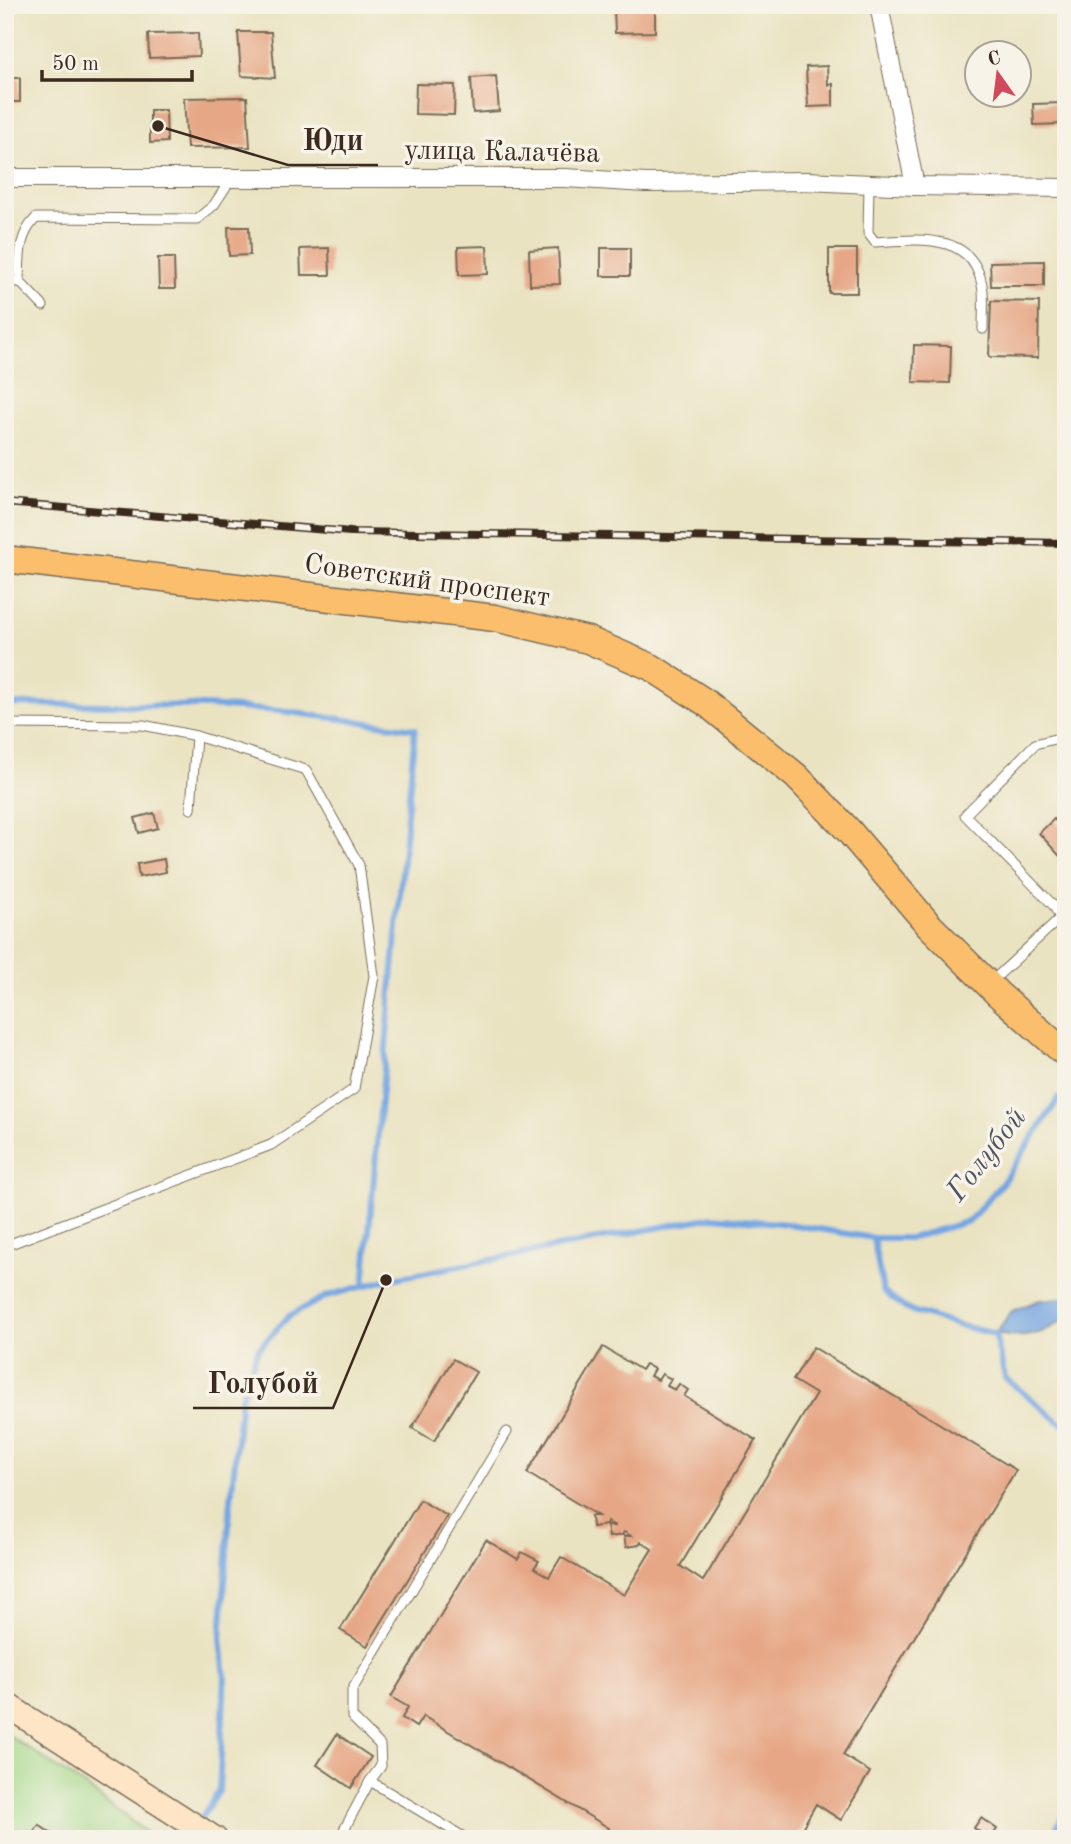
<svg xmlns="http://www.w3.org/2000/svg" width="1071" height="1844" viewBox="0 0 1071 1844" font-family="'Old Standard TT',serif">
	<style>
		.green { fill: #a2d787; stroke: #6e8052; stroke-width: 2 }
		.water { fill: #76a6e1; stroke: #586880; stroke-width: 2 }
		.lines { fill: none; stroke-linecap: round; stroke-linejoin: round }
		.stream { stroke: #76a6e1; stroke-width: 6 }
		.building { fill: #e6a786 }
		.lane-casing { stroke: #786b57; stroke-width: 11 }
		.street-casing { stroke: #786b57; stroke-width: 20 }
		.secondary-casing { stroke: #786b57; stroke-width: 27 }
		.primary-casing { stroke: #786b57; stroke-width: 29 }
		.lane { stroke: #fff; stroke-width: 9 }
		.street { stroke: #fff; stroke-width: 18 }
		.secondary { stroke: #fde5c5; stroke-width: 24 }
		.primary { stroke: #fabe6d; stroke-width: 26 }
		.rail-casing { stroke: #3b2a1e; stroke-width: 8 }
		.rail { stroke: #f7f3e8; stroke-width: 5; stroke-dasharray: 16; stroke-linecap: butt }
		.labels { text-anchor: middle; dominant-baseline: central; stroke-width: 7; stroke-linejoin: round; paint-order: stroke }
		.street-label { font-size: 28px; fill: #3b2a1e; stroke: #f7f3e8 }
		.water-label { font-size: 30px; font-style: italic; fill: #505562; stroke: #f7f3e8 }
		.leader { fill: none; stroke: #3b2a1e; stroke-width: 2.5 }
		.callout-dot { fill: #3b2a1e; stroke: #f7f3e8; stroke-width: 2.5 }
		.callout-label { font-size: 30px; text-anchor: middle; font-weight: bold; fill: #3b2a1e; stroke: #f7f3e8; stroke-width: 7; stroke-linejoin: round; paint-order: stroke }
	</style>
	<rect width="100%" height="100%" fill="#f7f3e8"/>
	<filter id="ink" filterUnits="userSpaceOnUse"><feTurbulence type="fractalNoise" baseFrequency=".0143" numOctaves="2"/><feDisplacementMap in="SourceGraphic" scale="14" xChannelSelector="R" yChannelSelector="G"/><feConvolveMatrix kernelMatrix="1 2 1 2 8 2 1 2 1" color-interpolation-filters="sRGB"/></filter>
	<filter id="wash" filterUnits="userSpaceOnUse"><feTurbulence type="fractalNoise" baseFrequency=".00686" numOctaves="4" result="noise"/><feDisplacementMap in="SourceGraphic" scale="28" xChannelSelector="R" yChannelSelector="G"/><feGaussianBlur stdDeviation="1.57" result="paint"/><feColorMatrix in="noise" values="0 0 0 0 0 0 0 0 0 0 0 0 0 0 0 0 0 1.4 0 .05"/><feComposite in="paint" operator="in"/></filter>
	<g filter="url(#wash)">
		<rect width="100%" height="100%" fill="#eae3c2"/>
		<!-- green -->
		<polygon class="green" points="5,1733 82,1784 155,1839 5,1839"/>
		<!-- water -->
		<path class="water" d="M1066 1298V1317C1042 1337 1024 1339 995 1334L1012 1311 1040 1300Z"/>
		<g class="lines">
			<!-- stream -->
			<g class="stream">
				<polyline points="5,704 207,706 281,711 415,729 364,1286"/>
				<polyline points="873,1238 883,1291 906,1309 957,1325 995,1334 1005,1378 1066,1427"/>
				<polyline points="199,1821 219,1791 225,1677 221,1638 230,1510 241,1398 258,1349 289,1316 327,1296 386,1280 713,1217 788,1224 873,1238 911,1238 969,1221 1003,1182 1059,1098"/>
				<polyline points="1053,1835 1066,1809"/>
			</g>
		</g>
		<g id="blocks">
			<!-- building -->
			<g class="building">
				<polygon points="655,6 655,32 615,33 614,8"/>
				<polygon points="238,32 271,32 275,78 241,76"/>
				<polygon points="198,33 199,56 149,58 148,34"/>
				<polygon points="827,66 828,85 833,84 833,106 808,107 806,67"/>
				<polygon points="496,76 499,111 473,113 471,78"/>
				<rect x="5" y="78" width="15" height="24"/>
				<polygon points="416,84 455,85 454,115 415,114"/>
				<polygon points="247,97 250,147 187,148 184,98"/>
				<polygon points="1063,103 1063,124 1034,125 1033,104"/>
				<polygon points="150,110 166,110 167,142 150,143"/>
				<polygon points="228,227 249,227 250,255 229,256"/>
				<polygon points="487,246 488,274 459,275 458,247"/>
				<polygon points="329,248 330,275 301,275 300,249"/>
				<polygon points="558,248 560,284 530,285 529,250"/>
				<rect x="601" y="248" width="29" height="28"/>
				<rect x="829" y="249" width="28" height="44"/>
				<polygon points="158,258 174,258 175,289 159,289"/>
				<polygon points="1044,261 1044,286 991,286 990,262"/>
				<polygon points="991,301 1039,302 1038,358 989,357"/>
				<polygon points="914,345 951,346 950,383 913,382"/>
				<polygon points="154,813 158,828 139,833 135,818"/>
				<polygon points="1054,819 1066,832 1066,863 1039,833"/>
				<polygon points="164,859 166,872 139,877 137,864"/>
				<polygon points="603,1347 641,1370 645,1364 654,1369 650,1376 658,1380 662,1374 671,1379 667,1386 675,1390 679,1384 688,1390 684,1396 756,1440 680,1566 703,1581 816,1394 793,1380 813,1347 1016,1470 843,1755 870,1772 841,1820 816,1804 796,1839 602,1839 609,1828 423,1716 416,1727 402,1718 408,1707 391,1697 486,1540 518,1559 522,1552 539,1561 534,1568 549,1577 561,1557 624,1595 652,1549 641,1542 639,1545 626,1547 624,1536 631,1536 624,1532 622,1535 609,1537 607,1526 615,1526 607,1522 606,1525 592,1527 591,1516 598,1516 527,1473"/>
				<polygon points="453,1359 476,1372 434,1441 412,1428"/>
				<polygon points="420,1500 447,1516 367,1646 340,1630"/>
				<polygon points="337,1734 371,1757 351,1788 317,1765"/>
				<polygon points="981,1818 997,1829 990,1839 974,1828"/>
				<polygon points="39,1825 59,1839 29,1839"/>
			</g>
		</g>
	</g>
	<g filter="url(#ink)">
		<use href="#blocks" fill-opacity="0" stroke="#786b57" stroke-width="2"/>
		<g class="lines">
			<!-- lane casing -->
			<g class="lane-casing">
				<g id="lane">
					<path d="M869 184 868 233 875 242C919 239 976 231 983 291 984 303 983 316 983 329"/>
					<polyline points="5,284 19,281"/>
					<path d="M43 306 19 281C20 256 18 236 36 218L197 219 214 205 231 179"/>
					<polyline points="5,724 143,725 196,736 306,770 359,865 374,976 354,1089 271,1145 5,1246"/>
					<polyline points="191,809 196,736"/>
					<polyline points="990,983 1060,918 1054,906 965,815 1035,744 1066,736"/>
					<polyline points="370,1781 381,1766 380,1745 352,1717 352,1690 507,1432"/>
					<polyline points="339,1839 370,1781 467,1839"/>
				</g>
			</g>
			<!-- street casing -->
			<g class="street-casing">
				<g id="street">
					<polyline points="879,5 915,186"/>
					<polyline points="5,178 565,178 646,183 806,181 915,186 1066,188"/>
				</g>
			</g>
			<!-- secondary casing -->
			<g class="secondary-casing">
				<polyline id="secondary" points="5,1704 215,1839"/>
			</g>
			<!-- primary casing -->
			<g class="primary-casing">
				<polyline id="primary" points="5,559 495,618 588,640 651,667 705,702 796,776 848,830 928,924 998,994 1066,1054"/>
			</g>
			<!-- lane -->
			<use href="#lane" class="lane"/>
			<!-- street -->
			<use href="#street" class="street"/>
			<!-- secondary -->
			<use href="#secondary" class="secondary"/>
			<!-- primary -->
			<use href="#primary" class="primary"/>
			<!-- rail casing -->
			<g class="rail-casing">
				<polyline id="rail" points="5,503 351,532 1066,543"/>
			</g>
			<!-- rail -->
			<use href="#rail" class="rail"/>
		</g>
	</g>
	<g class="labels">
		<!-- street labels -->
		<g class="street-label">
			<text transform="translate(502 153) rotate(1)">улица Калачёва</text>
			<text transform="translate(427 582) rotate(8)">Советский проспект</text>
		</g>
		<!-- water labels -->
		<g class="water-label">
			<text transform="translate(987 1155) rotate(-52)">Голубой</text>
		</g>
	</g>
	<!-- callouts -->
	<path class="leader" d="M158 126L288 165H378M386 1280L333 1408H193"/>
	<g class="callout-dot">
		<circle cx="158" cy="126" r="7"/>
		<circle cx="386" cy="1280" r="7"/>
	</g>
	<g class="callout-label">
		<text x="333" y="150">Юди</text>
		<text x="263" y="1393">Голубой</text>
	</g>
	<!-- margin -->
	<rect width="1071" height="1844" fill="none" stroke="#f7f3e8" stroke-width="28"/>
	<!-- north arrow -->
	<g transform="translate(998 74) rotate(346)"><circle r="33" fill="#f7f3e8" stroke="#aca397" stroke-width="2"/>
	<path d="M0-5L12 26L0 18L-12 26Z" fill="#d1495b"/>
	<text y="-10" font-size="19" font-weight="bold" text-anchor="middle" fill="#3b2a1e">С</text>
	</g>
	<!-- scale -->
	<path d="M42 70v10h150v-10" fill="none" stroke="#3b2a1e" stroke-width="3.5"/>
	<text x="52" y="70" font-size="21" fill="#3b2a1e" stroke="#f7f3e8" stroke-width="5" paint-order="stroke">50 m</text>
</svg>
